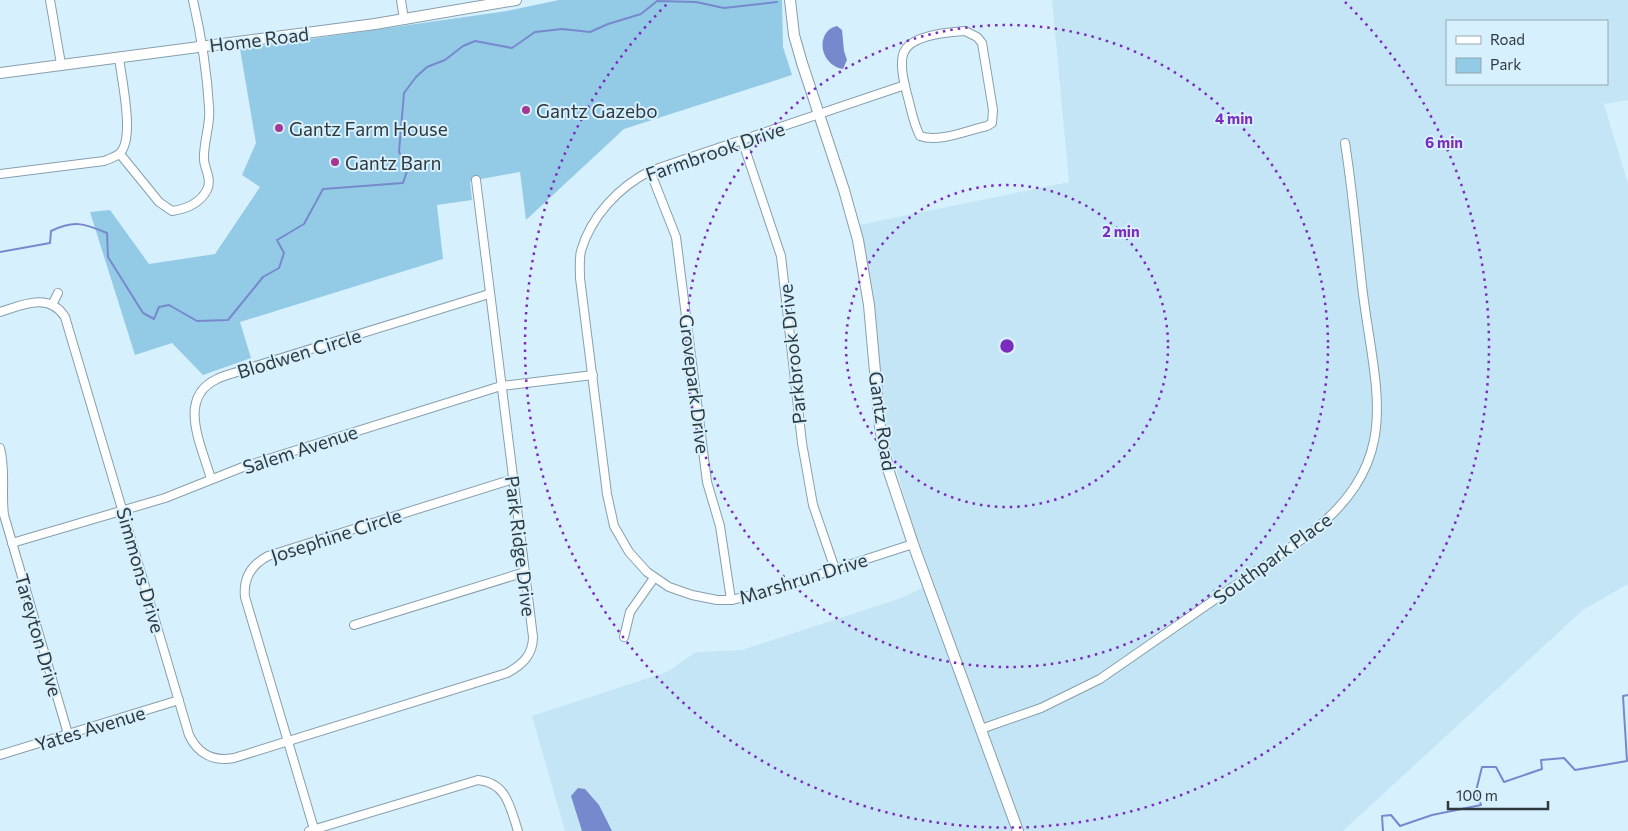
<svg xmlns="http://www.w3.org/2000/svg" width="1628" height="831" viewBox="0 0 1628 831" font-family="Commissioner,sans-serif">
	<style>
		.built { fill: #c4e5f6; fill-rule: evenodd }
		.green { fill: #93cbe7 }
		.water { fill: #7789cd }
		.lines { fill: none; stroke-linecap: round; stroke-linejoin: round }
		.stream { stroke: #7789cd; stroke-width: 2 }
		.street-casing { stroke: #879fab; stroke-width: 10 }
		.secondary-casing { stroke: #879fab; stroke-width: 12 }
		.street { stroke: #fff; stroke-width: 8 }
		.secondary { stroke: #fff; stroke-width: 10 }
		.ring { fill: none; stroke: #7b2cbf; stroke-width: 2.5; stroke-dasharray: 2.5 5 }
		.poi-dot { fill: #a53693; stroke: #d7f0fe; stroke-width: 2 }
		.labels { text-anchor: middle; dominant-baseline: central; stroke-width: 4; stroke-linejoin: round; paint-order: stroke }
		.street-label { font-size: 19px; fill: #2f393e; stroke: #d7f0fe }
		.poi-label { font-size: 19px; fill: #2f393e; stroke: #d7f0fe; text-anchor: start }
		.centre { fill: #7b2cbf; stroke: #d7f0fe; stroke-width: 2.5 }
		.ring-label { font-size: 15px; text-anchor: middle; font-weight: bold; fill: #7b2cbf; stroke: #d7f0fe; stroke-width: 4; stroke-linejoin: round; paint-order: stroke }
	</style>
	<rect width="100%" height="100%" fill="#d7f0fe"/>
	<!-- built -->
	<path class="built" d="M1052 0H1628V100L1604 104 1628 184V584L1583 610 1343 831H565L532 716 667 672 696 652 742 650 901 598 933 583 916 537 890 447 859 225 1069 182ZM1447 21H1607V84H1447Z"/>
	<!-- green -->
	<polygon class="green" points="559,0 782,0 783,47 792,75 624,129 526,220 520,172 470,181 472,200 437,205 443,259 240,322 251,358 203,375 172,343 135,355 90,212 110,210 149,264 215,254 260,187 242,175 256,143 240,49 507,11"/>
	<!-- water -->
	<g class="water">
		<path d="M837 26 842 30 844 51 847 60 843 69C819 65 815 31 837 26Z"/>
		<polygon points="578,788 585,789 599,805 612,831 582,831 571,796"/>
	</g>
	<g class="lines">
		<!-- stream -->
		<g class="stream">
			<path d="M0 252 50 243 51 231C74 220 83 223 107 233L108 257 143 313 154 319 159 307 169 305 197 321 228 320 263 277 279 268 284 253 277 240 304 224 323 189 403 183 408 168 399 152 404 93 416 77 427 67 445 60 463 46 475 41 512 48 535 32 562 29 590 32 608 24 641 14 657 1 696 2 724 8 777 2"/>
			<polyline points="1383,831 1382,816 1391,815 1400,826 1432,815 1481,805 1476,791 1482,767 1496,767 1504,782 1542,769 1541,760 1564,758 1575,770 1627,761 1623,696 1628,695"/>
		</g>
		<!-- street casing -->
		<g class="street-casing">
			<g id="street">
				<polyline points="50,0 61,64"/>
				<polyline points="401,0 404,20"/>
				<path d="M965 31 977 37 982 43 993 110 992 123 987 126C968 130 939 143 920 136 913 123 911 108 907 94 904 83 899 63 904 52 911 35 949 32 965 31Z"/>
				<path d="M905 85 650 171C619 187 591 216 581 251 579 259 580 269 580 278L607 494 614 526 629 552 647 572 669 587 692 595 717 600H731L762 593 913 544"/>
				<polyline points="742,140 781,256 802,443 813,505 835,569"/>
				<path d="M120 154 159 202 172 211C186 209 200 203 207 190 212 179 205 170 204 160 203 142 211 125 209 107 207 71 201 35 193 0"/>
				<polyline points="650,171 676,237 707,482 720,526 731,600"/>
				<path d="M0 174 104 161C109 159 115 157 119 154 136 140 121 78 119 57"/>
				<polyline points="52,305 58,293"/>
				<path d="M0 312C22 305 49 292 65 317L189 735C198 754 214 762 234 758L507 673C522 665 533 655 533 637L476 180"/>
				<path d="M0 448C6 470 1 492 4 515L68 734"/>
				<path d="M211 479C202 446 176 398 217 379 225 375 235 373 243 370L489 294"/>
				<polyline points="12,543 165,498 243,467 501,386 593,375"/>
				<polyline points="354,625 525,572"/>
				<polyline points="624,637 630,612 654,578"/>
				<path d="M981 729 1041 708 1100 679 1311 533C1403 459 1376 395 1363 294 1357 244 1353 193 1345 143"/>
				<polyline points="0,755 179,700"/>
				<path d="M314 829 245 597C243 578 251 565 268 556L513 479"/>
				<path d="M309 831 478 780C507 783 510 807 518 831"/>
			</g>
		</g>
		<!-- secondary casing -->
		<g class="secondary-casing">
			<g id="secondary">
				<polyline points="790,0 794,35 802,63 844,190 858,240 869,305 880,427 888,469 913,544 1018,831"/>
				<polyline points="0,73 375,24 516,0"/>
			</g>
		</g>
		<!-- street -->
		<use href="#street" class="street"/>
		<!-- secondary -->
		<use href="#secondary" class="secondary"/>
	</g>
	<!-- distance rings -->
	<g class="ring">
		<circle cx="1007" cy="346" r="161"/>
		<circle cx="1007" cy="346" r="321"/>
		<path d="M1345 2A482 482 0 1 1 669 2"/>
	</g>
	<!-- markers -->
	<g class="poi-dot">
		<circle cx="526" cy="110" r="5"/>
		<circle cx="279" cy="128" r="5"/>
		<circle cx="335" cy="162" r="5"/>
	</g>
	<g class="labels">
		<!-- street labels -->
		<g class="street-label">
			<text transform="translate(259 39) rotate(-7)">Home Road</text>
			<text transform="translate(715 151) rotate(-19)">Farmbrook Drive</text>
			<text transform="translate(299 353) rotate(-17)">Blodwen Circle</text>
			<text transform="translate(792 354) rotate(-96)">Parkbrook Drive</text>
			<text transform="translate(695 384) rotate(83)">Grovepark Drive</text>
			<text transform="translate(883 421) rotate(82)">Gantz Road</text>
			<text transform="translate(300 449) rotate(-18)">Salem Avenue</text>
			<text transform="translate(336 535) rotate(-18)">Josephine Circle</text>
			<text transform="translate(521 546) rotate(83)">Park Ridge Drive</text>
			<text transform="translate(1272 558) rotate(-36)">Southpark Place</text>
			<text transform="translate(141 570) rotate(74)">Simmons Drive</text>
			<text transform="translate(803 578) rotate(-17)">Marshrun Drive</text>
			<text transform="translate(39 635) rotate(74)">Tareyton Drive</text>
			<text transform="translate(90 728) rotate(-17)">Yates Avenue</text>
		</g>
		<!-- poi labels -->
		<g class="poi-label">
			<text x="536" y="110">Gantz Gazebo</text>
			<text x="289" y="128">Gantz Farm House</text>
			<text x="345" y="162">Gantz Barn</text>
		</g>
	</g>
	<circle cx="1007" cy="346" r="8" class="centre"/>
	<g class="ring-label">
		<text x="1234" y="124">4 min</text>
		<text x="1444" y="148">6 min</text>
		<text x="1121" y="237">2 min</text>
	</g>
	<!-- legend -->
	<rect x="1446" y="20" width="162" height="65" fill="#d7f0fe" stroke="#94a7b1"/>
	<rect x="1456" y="36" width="25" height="8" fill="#ffffff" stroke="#94a7b1"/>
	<text x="1490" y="45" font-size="15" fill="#2f393e">Road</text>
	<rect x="1456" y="58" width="25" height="15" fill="#93cbe7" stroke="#94a7b1"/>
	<text x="1490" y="70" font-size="15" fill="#2f393e">Park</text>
	<!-- scale -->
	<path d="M1448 801v8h100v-8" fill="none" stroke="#2f393e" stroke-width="2.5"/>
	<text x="1456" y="801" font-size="15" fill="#2f393e" stroke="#d7f0fe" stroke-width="4" paint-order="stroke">100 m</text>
</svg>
